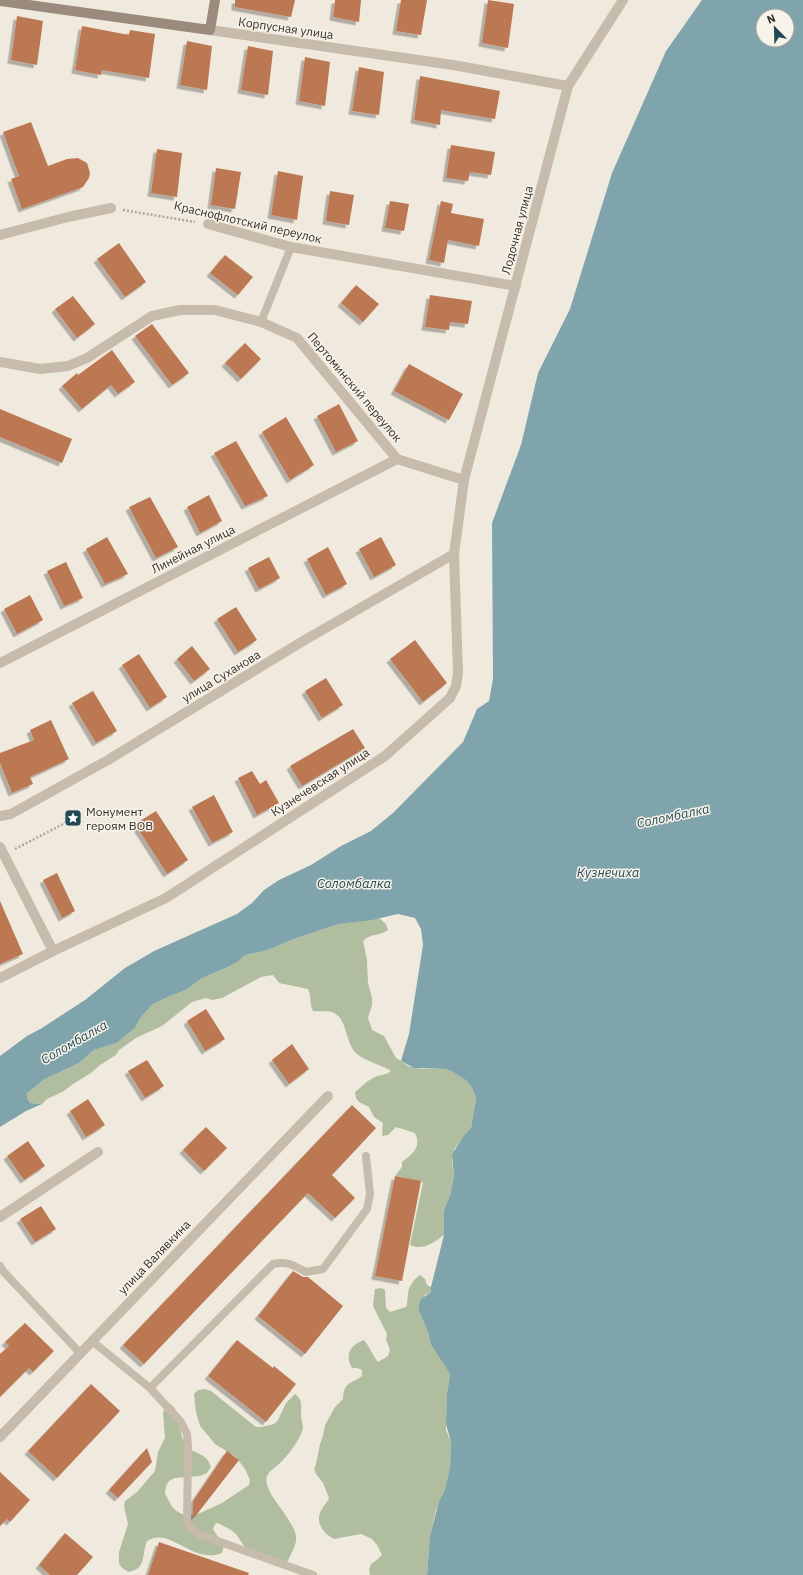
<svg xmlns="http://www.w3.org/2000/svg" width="803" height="1575" viewBox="0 0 803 1575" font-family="'IBM Plex Sans',sans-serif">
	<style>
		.green { fill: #b0be9f }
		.water { fill: #80a4ab; fill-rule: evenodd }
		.building { fill: #bb7852; filter: url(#shadow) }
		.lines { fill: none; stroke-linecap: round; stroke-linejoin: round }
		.path { stroke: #b3a695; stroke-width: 2.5; stroke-dasharray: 2 2; stroke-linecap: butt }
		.lane { stroke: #c7bbab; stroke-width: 8 }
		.street { stroke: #c7bbab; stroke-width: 10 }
		.secondary { stroke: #9b8b7d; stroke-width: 10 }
		.labels { text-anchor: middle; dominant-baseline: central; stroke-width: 3; stroke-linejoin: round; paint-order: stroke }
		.street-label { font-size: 12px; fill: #362f2a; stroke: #f8f3ea }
		.poi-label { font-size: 12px; fill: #362f2a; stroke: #f8f3ea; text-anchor: start }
		.water-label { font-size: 13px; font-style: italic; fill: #234a54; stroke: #f8f3ea }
	</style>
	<defs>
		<filter id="shadow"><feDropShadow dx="-3.5" dy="3.5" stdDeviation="0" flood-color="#0004"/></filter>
	</defs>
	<rect width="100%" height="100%" fill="#f0eade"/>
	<!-- green -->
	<g class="green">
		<path d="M379 918 386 924 388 930C380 936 371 933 363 941L367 960 368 983 372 998V1005L368 1018 372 1030 384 1036 396 1058 401 1061 408 1066 421 1069H445L451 1071 467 1081 471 1086 476 1098 471 1128 454 1149 452 1161 454 1176 450 1195 444 1210V1235C433 1243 423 1251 410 1245L423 1182 395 1176 402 1167V1162C412 1155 422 1147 415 1133L396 1127 388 1135 382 1136 383 1123 374 1117 369 1107 359 1102 356 1098 355 1092C361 1087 367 1081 373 1078 380 1074 385 1076 391 1071 380 1064 367 1062 357 1054 345 1044 348 1020 334 1013 328 1010 319 1012 313 1011 309 1003 312 997 308 989L279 983 273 975 261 977 222 998 212 1000 206 998 192 1002 162 1026 136 1038 119 1050 116 1055 100 1065 91 1073 73 1084 64 1091 47 1099 42 1104 30 1103 27 1098V1093L34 1088 43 1080 79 1063 94 1050 117 1043 135 1028 141 1017 153 1004 170 996 186 990 202 978 226 968 239 961 244 956 256 951 268 950 294 939 339 924Z"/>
		<path d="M420 1275 425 1279 427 1285 431 1287V1292L425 1295 419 1304V1311L428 1332 431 1345 450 1374 447 1394 446 1430 451 1442 450 1467 445 1489 436 1510 430 1535 427 1575H370L369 1570 371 1564 378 1559 382 1555 377 1545 372 1539 361 1534 334 1539C323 1533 314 1522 322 1509 324 1505 327 1503 329 1498L323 1483 316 1474 314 1469 316 1464 320 1444 323 1436 325 1425 335 1407 343 1399C344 1381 350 1385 362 1376V1370L357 1368H352C344 1354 351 1345 364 1340 370 1347 372 1355 378 1362L388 1356 390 1350 386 1340 387 1334 373 1306 375 1289 381 1288 385 1290 386 1308 390 1312 406 1307C408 1302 407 1300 408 1294 408 1287 414 1279 420 1275Z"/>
		<path d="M205 1389 211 1391 256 1427H262L274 1424 278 1420 286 1403 295 1394C303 1400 301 1407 301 1416 301 1420 303 1424 303 1428 302 1437 287 1457 280 1463 276 1467 269 1471 267 1476 261 1493 299 1522 296 1541 295 1548 290 1555 288 1561L276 1566 271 1564 244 1546 236 1534 231 1530 218 1523 215 1524 213 1529 218 1537 224 1545 222 1553C192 1565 171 1526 147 1541 141 1556 147 1569 128 1572L121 1567 119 1563V1552L128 1524 124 1506 125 1501 137 1492 155 1471 158 1452 165 1438 163 1412 167 1406 171 1404C183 1415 177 1432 186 1445 195 1456 206 1451 211 1467L207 1473 200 1476 175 1478 169 1481 166 1486 165 1493 172 1507 178 1512 184 1515H191L200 1513 222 1503 249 1485 250 1480 245 1469 236 1457 215 1444 200 1426 196 1412 194 1394 198 1390Z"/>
	</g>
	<!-- water -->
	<path class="water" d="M702 0H803V1575H427L430 1535 439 1502 445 1489 450 1467 451 1442 446 1424 447 1394 450 1374 431 1345 428 1332 419 1311V1304L421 1299 431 1292V1287L444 1235V1210L450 1195 454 1176 452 1154 463 1137 471 1128 476 1098 471 1086 467 1081 451 1071 445 1069 414 1068 401 1061 409 1034 423 945 421 929 415 918 398 914 372 920 339 924 294 939 268 950 249 954 244 956 239 961 226 968 202 978 186 990 170 996 153 1004 141 1017 135 1028 117 1043 94 1050 79 1063 43 1080 34 1088 27 1093V1098L30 1103 42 1104 26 1111 0 1127V1056L27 1036 42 1028 85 1000 125 968 154 951 237 914 252 903 264 890 279 880 311 865 341 846 371 831 393 813 463 742 477 709 489 701 493 679 492 523 521 445 538 373 570 309 612 173 666 51ZM763 16H787V40H763Z"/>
	<!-- building -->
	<g class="building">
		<polygon points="235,0 295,0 291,17 235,7"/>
		<polygon points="335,0 361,0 359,22 333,17"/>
		<polygon points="401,0 427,0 421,35 396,31"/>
		<polygon points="488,0 514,4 508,48 482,43"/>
		<polygon points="17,16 43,21 37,65 11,60"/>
		<polygon points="82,26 129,35 130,30 155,34 149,78 102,70 101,75 75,70"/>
		<polygon points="187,41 212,46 207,90 180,85"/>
		<polygon points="248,46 273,51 268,95 241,90"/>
		<polygon points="305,57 330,62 325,106 299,101"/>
		<polygon points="359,67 384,72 379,115 352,111"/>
		<polygon points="420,76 500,91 495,119 441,110 440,125 414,120"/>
		<polygon points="31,122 48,166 67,159 78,158 87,163 90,173 89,178 83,187 22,209 11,179 19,176 3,132"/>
		<polygon points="451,145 495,152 491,175 470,172 468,181 446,178"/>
		<polygon points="157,149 182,153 177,197 151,193"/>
		<polygon points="216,168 241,172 235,209 211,205"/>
		<polygon points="278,171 303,176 297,220 271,215"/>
		<polygon points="330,191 354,195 349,225 326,221"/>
		<polygon points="390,201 409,204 404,231 385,228"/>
		<polygon points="441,201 453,204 451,213 484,219 479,246 448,240 444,263 429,260"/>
		<polygon points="119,243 146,282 125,297 97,259"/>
		<polygon points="225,255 253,277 238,295 210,273"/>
		<polygon points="356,285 379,304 363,322 341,303"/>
		<polygon points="430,295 472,301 468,324 450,322 449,330 425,327"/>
		<polygon points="73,296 95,324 77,338 55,309"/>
		<polygon points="152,324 189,373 172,385 135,336"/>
		<polygon points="245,343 261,359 241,379 225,363"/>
		<polygon points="112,350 135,382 118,394 111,385 82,409 62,386 77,373 78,375"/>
		<polygon points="409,364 463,394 449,420 394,391"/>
		<polygon points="339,404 358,441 336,452 317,416"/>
		<polygon points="0,409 72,439 62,463 0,437"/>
		<polygon points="286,417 314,465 290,480 262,432"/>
		<polygon points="236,441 268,496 245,506 214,453"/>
		<polygon points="209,495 222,521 200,533 187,507"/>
		<polygon points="150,497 178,547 156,558 129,507"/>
		<polygon points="107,537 128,574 105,584 86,549"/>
		<polygon points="381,537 396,565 374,577 359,549"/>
		<polygon points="328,547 347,584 326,595 307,559"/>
		<polygon points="269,557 280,578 259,589 248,568"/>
		<polygon points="66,562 83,598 64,606 47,571"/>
		<polygon points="30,595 43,620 17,634 4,609"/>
		<polygon points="236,607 257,640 238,652 217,619"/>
		<polygon points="415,640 447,683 423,702 390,659"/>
		<polygon points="192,646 210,669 194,681 177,659"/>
		<polygon points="139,654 167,697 150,708 122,665"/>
		<polygon points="326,678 343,705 322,718 305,691"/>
		<polygon points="93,691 117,731 96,743 72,703"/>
		<polygon points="51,720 69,759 30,777 33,784 12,793 0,763 0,753 34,740 30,730"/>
		<polygon points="353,729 365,748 302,786 290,766"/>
		<polygon points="252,771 260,784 266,780 279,803 257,815 238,778"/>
		<polygon points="214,795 233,832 212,843 192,807"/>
		<polygon points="156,811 188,860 167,874 135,824"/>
		<polygon points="57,873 75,911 62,918 43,880"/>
		<polygon points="0,901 23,954 0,964"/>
		<polygon points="206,1009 225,1039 205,1051 187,1021"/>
		<polygon points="292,1044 309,1069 289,1084 272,1060"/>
		<polygon points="147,1060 164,1086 145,1098 128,1071"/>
		<polygon points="88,1099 105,1125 86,1137 70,1111"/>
		<polygon points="352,1105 376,1128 332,1175 355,1198 335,1218 308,1193 144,1364 123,1345"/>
		<polygon points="206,1127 227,1148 204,1171 183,1150"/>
		<polygon points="28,1141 45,1166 24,1180 7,1156"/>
		<polygon points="395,1176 421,1181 402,1281 375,1276"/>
		<polygon points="41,1206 56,1229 35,1242 20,1219"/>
		<polygon points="293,1271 303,1277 308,1277 343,1306 305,1354 258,1316"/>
		<polygon points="25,1323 54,1351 33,1372 29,1368 0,1397 0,1354 9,1346 5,1342"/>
		<polygon points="237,1340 273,1368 274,1366 296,1384 266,1422 208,1376"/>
		<polygon points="91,1384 120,1411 57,1478 28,1451"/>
		<polygon points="147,1448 152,1462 118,1498 109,1490"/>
		<polygon points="227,1451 239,1460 194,1518 193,1517 193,1501"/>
		<polygon points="0,1472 30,1500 10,1522 7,1519 0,1526"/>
		<polygon points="65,1533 93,1557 77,1575 50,1575 39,1565"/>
		<polygon points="159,1542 249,1573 248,1575 148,1575"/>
	</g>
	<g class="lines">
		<!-- path -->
		<g class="path">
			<polyline points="123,210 195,222"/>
			<polyline points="15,849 69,821"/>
		</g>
		<!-- lane -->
		<g class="lane">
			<polyline points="261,322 291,247"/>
			<polyline points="0,1266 3,1271 80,1353"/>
			<polyline points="92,1341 150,1388 181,1422 187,1434 188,1446 187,1524 198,1534 313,1575"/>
			<path d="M150 1388 273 1264C288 1261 293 1265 306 1272L323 1269 367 1209 370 1194 366 1156"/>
		</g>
		<!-- street -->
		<g class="street">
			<polyline points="210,30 453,65 568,86"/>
			<polyline points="208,224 291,247 516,286"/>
			<polyline points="0,235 68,217 111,208"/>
			<polyline points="0,362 40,369 68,366 87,358 152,316 180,310 215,310 261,322 297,338 397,459 464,480"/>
			<polyline points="0,663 397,459"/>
			<polyline points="0,816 11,814 108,760 303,641 454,554"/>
			<polyline points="0,847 53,951"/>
			<polyline points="0,978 53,951 166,898 385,756 450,698 456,686 458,673 454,554 464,480 568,86 623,0"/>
			<polyline points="0,1217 98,1152"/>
			<polyline points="0,1437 328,1096"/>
		</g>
		<!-- secondary -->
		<polyline class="secondary" points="0,1 210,30 215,0"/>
	</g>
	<!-- icons -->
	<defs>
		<g id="sight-square" transform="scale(0.9)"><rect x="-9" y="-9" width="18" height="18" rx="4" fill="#234a54" stroke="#f8f3ea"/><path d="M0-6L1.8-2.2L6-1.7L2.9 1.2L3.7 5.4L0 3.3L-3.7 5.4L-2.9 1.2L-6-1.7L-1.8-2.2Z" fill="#fff"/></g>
	</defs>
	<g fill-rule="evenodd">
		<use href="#sight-square" x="73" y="818"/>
	</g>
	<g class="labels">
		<!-- street labels -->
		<g class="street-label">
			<text transform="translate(286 28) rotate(8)">Корпусная улица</text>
			<text transform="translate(248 222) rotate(13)">Краснофлотский переулок</text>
			<text transform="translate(517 230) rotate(-75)">Лодочная улица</text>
			<text transform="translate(355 387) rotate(50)">Пертоминский переулок</text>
			<text transform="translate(193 549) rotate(-27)">Линейная улица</text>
			<text transform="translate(221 676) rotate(-31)">улица Суханова</text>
			<text transform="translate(320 782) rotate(-33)">Кузнечевская улица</text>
			<text transform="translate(154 1257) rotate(-46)">улица Валявкина</text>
		</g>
		<!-- poi labels -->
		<g class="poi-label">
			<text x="86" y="811">Монумент<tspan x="86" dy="14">героям ВОВ</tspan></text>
		</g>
		<!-- water labels -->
		<g class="water-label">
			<text transform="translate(673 816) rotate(-12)">Соломбалка</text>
			<text x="608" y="872">Кузнечиха</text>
			<text x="354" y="883">Соломбалка</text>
			<text transform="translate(74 1042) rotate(-30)">Соломбалка</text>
		</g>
	</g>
	<!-- north arrow -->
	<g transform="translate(775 28) rotate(337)"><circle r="19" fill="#f8f3ea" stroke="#aaa59d"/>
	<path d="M0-3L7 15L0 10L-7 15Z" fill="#234a54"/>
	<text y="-6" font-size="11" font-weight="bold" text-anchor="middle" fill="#362f2a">N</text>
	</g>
</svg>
